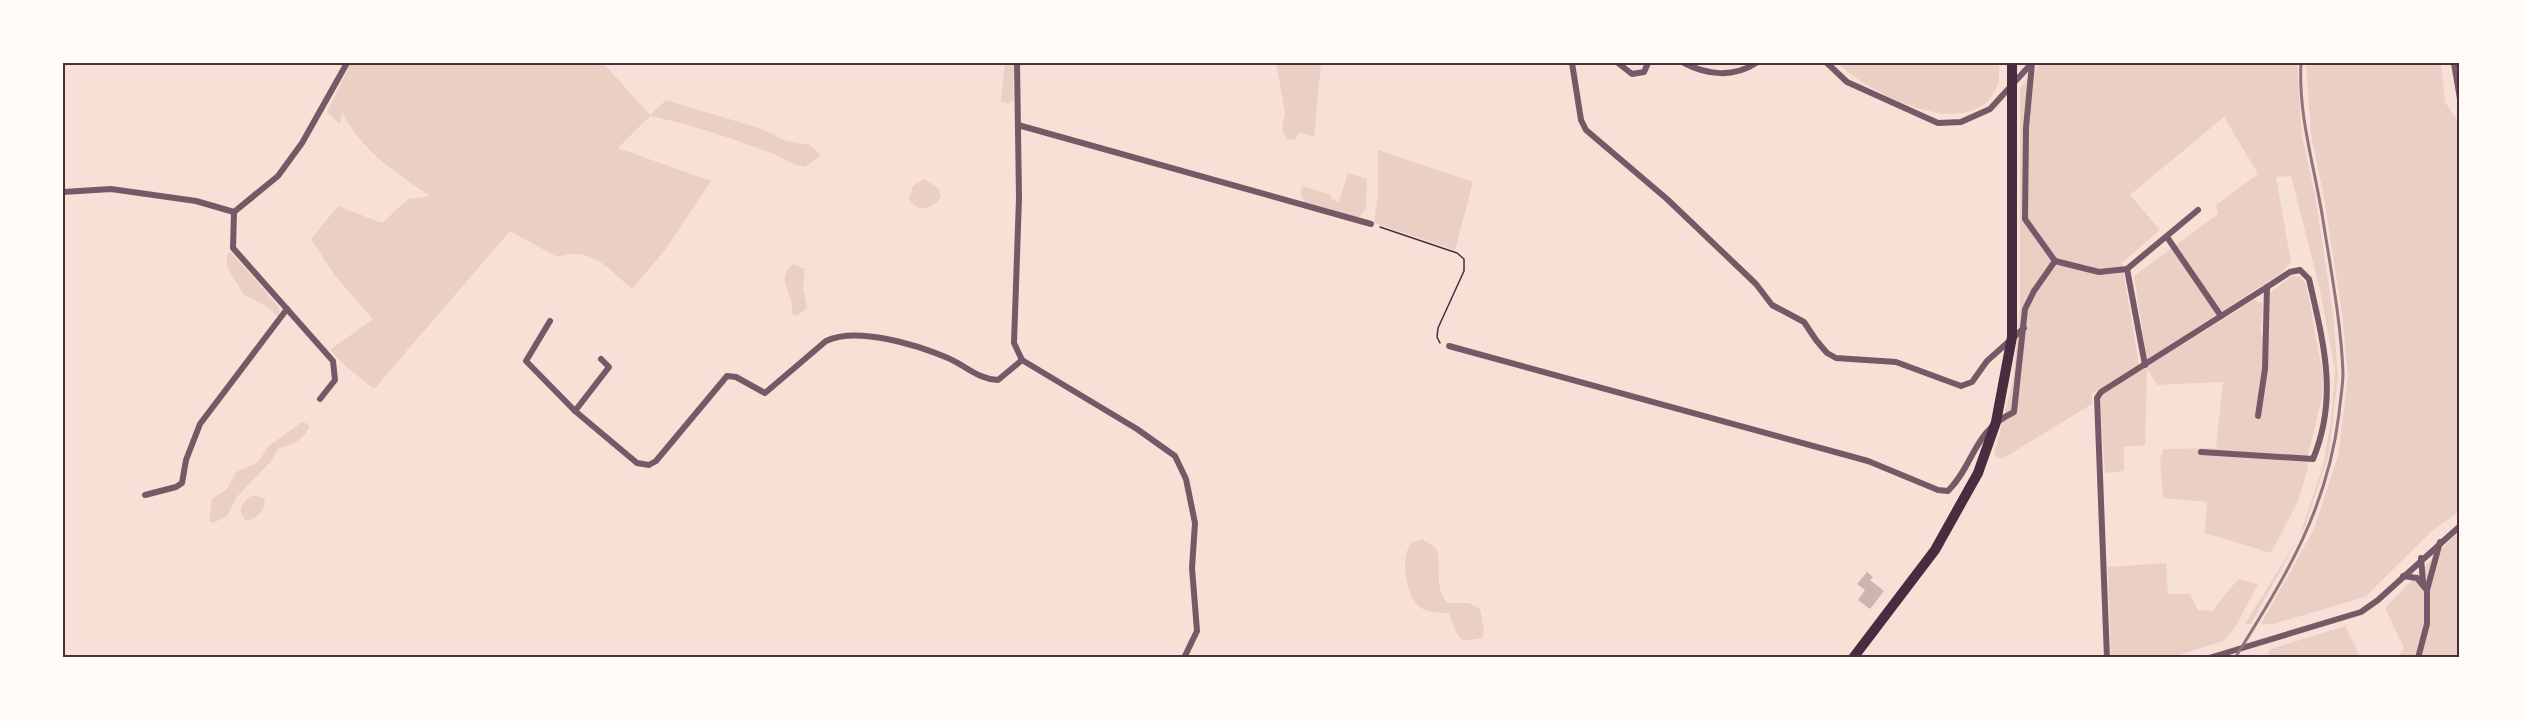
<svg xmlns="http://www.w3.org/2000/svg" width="2523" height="721" viewBox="0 0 2523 721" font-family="Jost,sans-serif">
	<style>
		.green { fill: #ebcfc5 }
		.building { fill: #ccb4b1 }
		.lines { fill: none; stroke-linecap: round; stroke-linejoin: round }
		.path { stroke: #4a2c40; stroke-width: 1.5 }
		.minor { stroke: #755966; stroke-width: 6 }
		.primary { stroke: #4a2c40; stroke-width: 10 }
		.rail { stroke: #8f747c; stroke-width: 3 }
		.neatline { fill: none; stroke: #4a2c40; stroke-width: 2 }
	</style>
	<rect width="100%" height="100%" fill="#f7e1d7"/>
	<!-- green -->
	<g class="green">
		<path d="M351 63H603L650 115 666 100 762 129 786 141 810 145 821 155 805 167C790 165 780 155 766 151 728 137 690 124 650 116L618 148 711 181 665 250 632 289C607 268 592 246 557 257L510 231 374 389 346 367 330 350 373 319 335 276 311 239 338 206 382 223 408 199 430 196C393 170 365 154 342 113L340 124 327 112Z"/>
		<polygon points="1005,63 1014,63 1013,101 1008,104 1001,101"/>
		<polygon points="1276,63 1321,63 1314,137 1299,132 1296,139 1287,140 1282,129 1285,112"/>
		<path d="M1838 63H1999C1999 70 2000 80 1997 86 1973 147 1867 93 1838 63Z"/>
		<polygon points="2040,63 2297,63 2302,136 2315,194 2333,314 2338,375 2329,454 2305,526 2251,624 2245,624 2300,535 2323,466 2331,420 2335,370 2320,290 2291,176 2276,177 2291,262 2283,272 2147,359 2134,276 2218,214 2216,205 2258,174 2224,117 2130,195 2160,230 2122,263 2139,365 2092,394 2092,404 2002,459 1994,455 2013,380 2020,310 2020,88"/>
		<polygon points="2306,63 2441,63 2445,102 2460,124 2460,511 2433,530 2365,597 2273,624 2261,624 2314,529 2338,456 2348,376 2342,313 2323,192 2311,135"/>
		<polygon points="1378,150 1473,182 1455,250 1374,223 1378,193"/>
		<path d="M1348 173 1367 179 1366 208 1358 219 1307 205C1303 200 1298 193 1303 186L1331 195V199L1339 202Z"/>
		<path d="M924 179 939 189 941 196C935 209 915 214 909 198L913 186Z"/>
		<polygon points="231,252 277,305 280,311 278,316 265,305 244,295 227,267 227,255"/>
		<path d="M793 264 805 269 803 288 807 308 797 316 792 314C792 310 792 303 791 299 786 285 779 276 793 264Z"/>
		<polygon points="2291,276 2300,277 2306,284 2323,375 2322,397 2308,455 2308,468 2298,501 2271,553 2205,533 2207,502 2163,498 2160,459 2163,449 2216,448 2223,382 2157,385 2147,369 2145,445 2124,447 2124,471 2105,473 2100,402 2103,394 2254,300 2263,303 2261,335 2269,335 2270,293"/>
		<path d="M302 422 308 424 309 428C302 440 293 446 279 448L271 461 236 498 227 516 213 523 209 521 212 499 227 489 236 472 257 463 269 446Z"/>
		<path d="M253 495 265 499C265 511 257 518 246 521 236 510 242 501 253 495Z"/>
		<polygon points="2460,530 2460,658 2397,658 2404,648 2385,608"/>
		<path d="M1422 539 1436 548C1443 567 1433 585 1447 603H1469L1480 609 1484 630 1482 638 1463 641 1457 634 1449 614C1440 612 1428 613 1421 608 1406 598 1400 559 1410 545 1413 541 1417 541 1422 539Z"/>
		<polygon points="2166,563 2168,594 2190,594 2198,610 2212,611 2238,579 2258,584 2234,629 2223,641 2169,658 2111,658 2108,567"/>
		<polygon points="2345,626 2361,658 2266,658 2271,649"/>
	</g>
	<!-- building -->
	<polygon class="building" points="1867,572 1873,577 1870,580 1884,591 1870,609 1858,600 1865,590 1857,584"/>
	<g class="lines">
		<!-- path -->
		<polyline class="path" points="1380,227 1457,253 1464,259 1464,271 1438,328 1437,337 1440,343"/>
		<!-- minor -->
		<g class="minor">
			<polyline points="1017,63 1019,198 1014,343 1022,360 1137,429 1175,456 1186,479 1195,523 1192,568 1197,631 1184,658"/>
			<polyline points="1572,63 1581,120 1586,130 1667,199 1756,284 1772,305 1804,322 1816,340 1827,353 1836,358 1896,362 1961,386 1972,382 1987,361 2024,328"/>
			<polyline points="1618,63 1632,74 1644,72 1648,63"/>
			<path d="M1684 63C1707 75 1733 78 1756 63"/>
			<polyline points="1827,63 1847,82 1938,123 1961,122 1990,109 2032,63"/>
			<polyline points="2454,63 2460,99"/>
			<polyline points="1018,125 1371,224"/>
			<polyline points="63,192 111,189 196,201 234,212 278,176 302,143 347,63"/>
			<polyline points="234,212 233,248 333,361 335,380 320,399"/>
			<polyline points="2167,237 2221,316"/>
			<polyline points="2055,261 2099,272 2127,269 2198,210"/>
			<polyline points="2127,269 2145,365"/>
			<path d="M550 321 526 361 575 411 637 463 649 465 656 461 727 376 736 377 765 393 826 341C857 326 917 345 948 358 966 366 978 379 998 380L1022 360"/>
			<path d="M1449 346 1868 461 1938 490 1948 491C1975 464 1972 432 2014 412L2025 309 2034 291 2055 261 2025 219 2026 128 2032 63"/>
			<polyline points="575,411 609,367 601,359"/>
			<path d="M2201 452 2313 459C2339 397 2323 341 2309 279L2300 270 2290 272 2267 287"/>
			<polyline points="145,495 176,487 182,483 186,460 200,424 287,309"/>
			<polyline points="2421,558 2423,582"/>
			<polyline points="2403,576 2417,578 2426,589"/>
			<polyline points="667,658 692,658"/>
			<polyline points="2107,658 2097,398 2101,392 2267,287 2265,369 2258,416"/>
			<polyline points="2209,658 2361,612 2378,600 2460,526"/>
			<polyline points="2418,658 2427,624 2427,590 2440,542"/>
		</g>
		<!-- primary -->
		<polyline class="primary" points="1853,658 1935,550 1978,473 1996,422 2012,337 2012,63"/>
		<!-- rail -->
		<path class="rail" d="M2235 658C2285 577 2327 511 2339 414 2340 401 2343 386 2343 373 2341 322 2331 271 2323 220 2315 168 2298 116 2301 63"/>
	</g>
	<!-- border -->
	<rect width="2523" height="721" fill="none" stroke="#fffaf5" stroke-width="129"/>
	<rect x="64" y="64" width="2394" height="592" class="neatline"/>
</svg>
